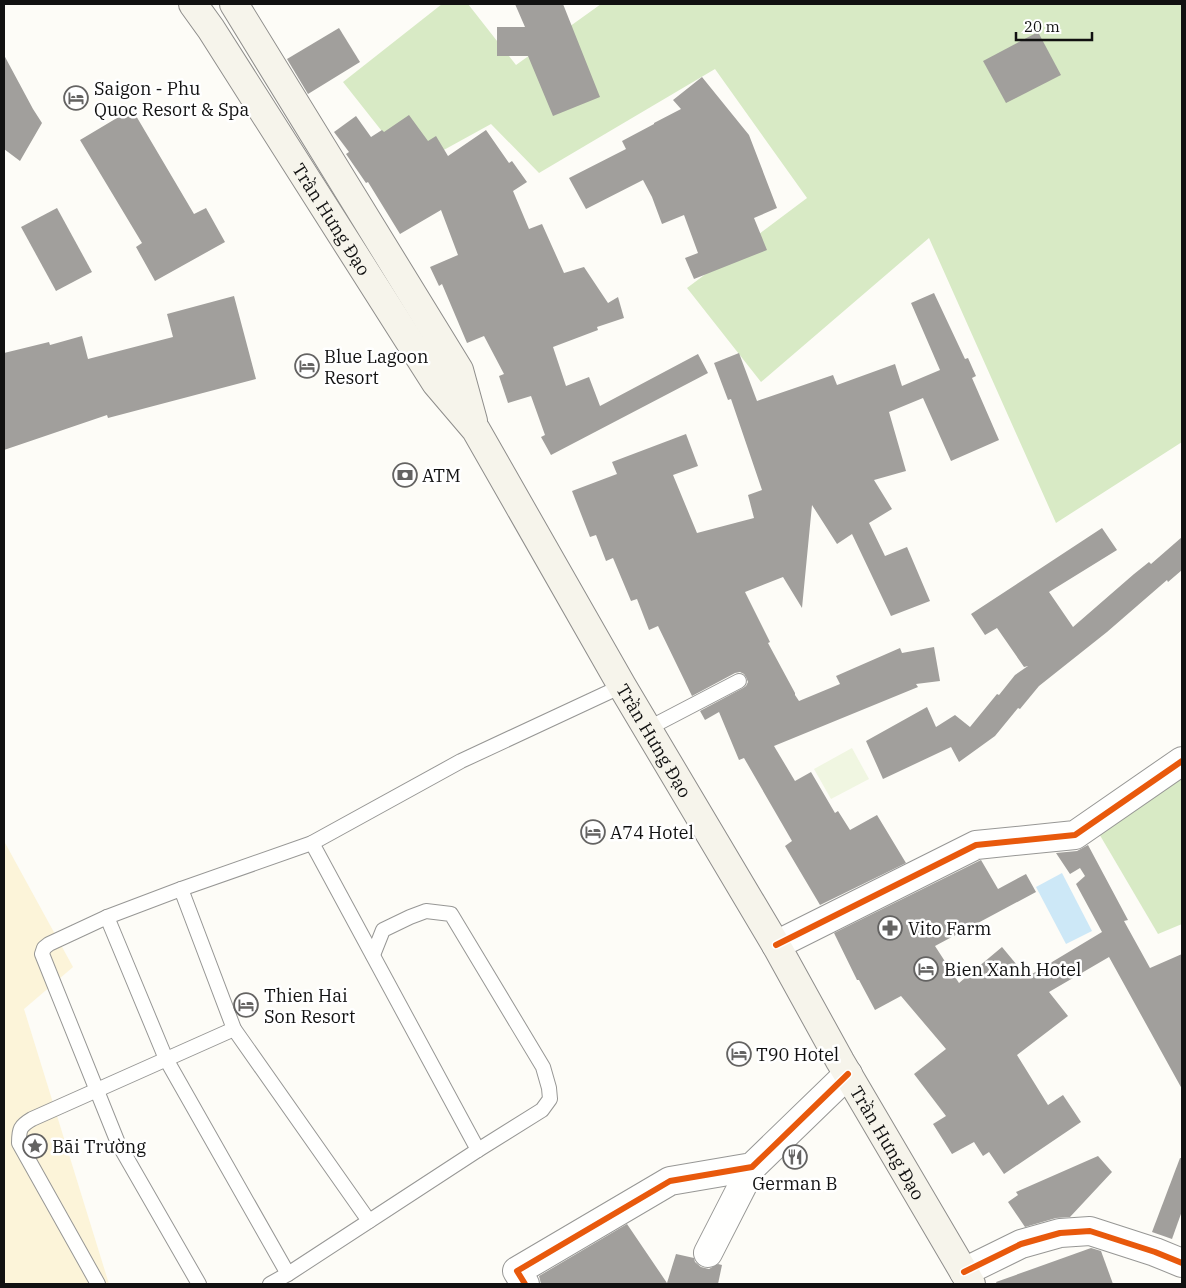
<svg xmlns="http://www.w3.org/2000/svg" width="1186" height="1288" viewBox="0 0 1186 1288" font-family="'IBM Plex Serif',serif">
	<style>
		.forest { fill: #d8eac5 }
		.sand { fill: #fcf4d9 }
		.pitch { fill: #f0f6e1 }
		.water { fill: #cde8f7 }
		.building { fill: #a19f9c }
		.lines { fill: none; stroke-linecap: round; stroke-linejoin: round }
		.lane-casing { stroke: #979795; stroke-width: 16 }
		.street-casing { stroke: #979795; stroke-width: 30 }
		.secondary-casing { stroke: #8e8d8b; stroke-width: 30 }
		.lane { stroke: #fffffe; stroke-width: 14 }
		.street { stroke: #fffffe; stroke-width: 28 }
		.secondary { stroke: #f6f4eb; stroke-width: 28 }
		.cycleway-casing { stroke: #fff; stroke-width: 9 }
		.cycleway { stroke: #e8590c; stroke-width: 6 }
		.labels { text-anchor: middle; dominant-baseline: central; stroke-width: 5; stroke-linejoin: round; paint-order: stroke }
		.poi-label { font-size: 18px; fill: #111; stroke: #fff; text-anchor: start }
		.street-label { font-size: 18px; fill: #111; stroke: #fff }
	</style>
	<rect width="100%" height="100%" fill="#fdfcf7"/>
	<!-- forest -->
	<g class="forest">
		<polygon points="442,4 468,4 516,65 601,4 1182,4 1182,442 1056,523 929,238 761,382 687,288 807,198 715,69 539,173 491,124 411,168 343,82"/>
		<polygon points="1182,749 1182,924 1158,934 1091,820"/>
	</g>
	<!-- sand -->
	<polygon class="sand" points="4,841 73,967 24,1009 109,1284 4,1284"/>
	<!-- pitch -->
	<polygon class="pitch" points="852,748 869,779 831,799 814,769"/>
	<!-- water -->
	<polygon class="water" points="1062,873 1092,931 1066,944 1036,887"/>
	<!-- building -->
	<g class="building">
		<polygon points="515,4 563,4 600,97 553,116 528,56 497,56 497,27 525,27"/>
		<polygon points="339,28 360,62 308,94 287,59"/>
		<polygon points="1038,32 1061,75 1006,103 983,61"/>
		<polygon points="4,55 33,109 42,123 20,161 4,149"/>
		<polygon points="702,77 749,135 777,208 754,218 767,250 694,279 685,258 698,253 684,215 662,224 652,197 643,180 586,209 569,178 626,149 622,141 654,124 654,123 681,109 673,100"/>
		<polygon points="132,109 194,214 206,208 225,242 155,281 136,247 142,243 80,140"/>
		<polygon points="409,115 428,141 436,136 448,156 486,130 509,163 512,161 527,182 513,191 529,229 542,224 564,273 584,267 608,303 618,297 624,318 597,327 598,330 553,347 566,386 589,377 600,406 698,354 708,373 551,455 541,437 545,435 531,396 508,403 499,376 504,374 484,336 467,343 442,284 439,286 430,267 458,255 441,210 400,234 368,182 366,183 346,154 349,152 334,132 356,116 371,137 382,130 384,132"/>
		<polygon points="57,208 92,272 56,291 21,227"/>
		<polygon points="934,293 965,359 968,358 976,376 972,378 999,440 951,461 923,398 889,412 906,471 874,480 892,509 869,523 885,556 907,547 930,601 891,616 852,534 837,544 812,505 802,608 783,577 745,592 770,642 768,643 795,693 795,695 799,701 840,684 836,676 900,648 902,653 934,647 940,681 916,684 918,687 774,746 795,781 811,772 835,813 838,811 850,830 877,815 906,863 820,905 785,846 792,841 744,758 739,760 719,712 705,720 700,711 743,688 746,686 748,682 746,677 744,674 740,672 735,673 692,696 658,626 649,630 637,599 631,601 613,558 606,561 596,535 590,537 572,491 617,474 612,462 686,434 698,466 673,475 697,533 754,518 748,495 762,490 731,399 728,400 714,363 739,353 757,401 833,375 837,385 895,364 902,386 940,370 911,303"/>
		<polygon points="234,296 256,379 108,418 107,415 4,450 4,353 49,342 50,345 82,336 88,359 173,337 167,314"/>
		<polygon points="1102,528 1117,550 1049,592 1073,627 1134,574 1149,562 1151,564 1182,537 1182,570 1168,582 1167,580 1107,632 1039,686 1020,709 1018,708 995,736 959,762 951,747 883,779 866,741 927,707 936,727 955,715 970,727 997,694 999,695 1015,675 1028,666 1024,667 997,628 985,635 971,614"/>
		<polygon points="1088,845 1128,920 1124,921 1150,968 1182,954 1182,1089 1109,957 1049,992 1068,1016 1017,1055 1048,1105 1063,1095 1081,1122 1004,1174 989,1152 983,1156 974,1142 952,1154 933,1124 946,1116 914,1074 946,1049 901,996 875,1010 859,980 857,980 834,933 981,860 998,889 1026,874 1036,892 935,946 959,983 1002,947 1027,977 1102,932 1076,884 1085,876 1080,868 1070,874 1056,853 1077,851"/>
		<polygon points="1098,1156 1112,1172 1070,1217 1056,1218 1025,1227 1008,1202 1018,1195 1016,1192"/>
		<polygon points="1180,1158 1182,1158 1182,1211 1172,1239 1152,1232"/>
		<polygon points="627,1224 667,1283 676,1254 694,1258 695,1262 701,1267 709,1269 718,1264 722,1265 718,1284 541,1284 539,1276"/>
		<polygon points="1091,1248 1101,1251 1113,1284 997,1284 996,1282"/>
	</g>
	<g class="lines">
		<!-- lane casing -->
		<g class="lane-casing">
			<g id="lane">
				<polyline points="647,729 739,681"/>
				<polyline points="312,843 478,1150"/>
				<polyline points="181,889 234,1029 369,1221"/>
				<polyline points="107,917 166,1059 288,1274"/>
				<path d="M98 1284 19 1143C19 1129 20 1126 32 1119L234 1029"/>
				<polyline points="199,1284 118,1143 42,954 44,948 49,944 107,917 181,889 312,843 461,761 622,686"/>
				<polyline points="270,1284 288,1274 478,1150 542,1110 550,1099 549,1088 543,1067 451,914 426,911 410,917 383,930 373,955"/>
			</g>
		</g>
		<!-- street casing -->
		<g class="street-casing">
			<g id="street">
				<polyline points="776,945 976,845 1075,835 1182,761"/>
				<polyline points="708,1253 752,1167"/>
				<polyline points="964,1272 1021,1244 1060,1233 1090,1231 1155,1252 1182,1263"/>
				<polyline points="525,1284 517,1271 670,1181 752,1167 848,1074"/>
			</g>
		</g>
		<!-- secondary casing -->
		<g class="secondary-casing">
			<g id="secondary">
				<path id="s1" d="M193 4 211 29 436 383 476 430 622 686 776 945 840 1061 971 1284"/>
				<polyline points="234,4 459,370 473,421"/>
			</g>
		</g>
		<!-- lane -->
		<use href="#lane" class="lane"/>
		<!-- street -->
		<use href="#street" class="street"/>
		<!-- secondary -->
		<use href="#secondary" class="secondary"/>
		<!-- cycleway casing -->
		<g class="cycleway-casing">
			<g id="cycleway">
				<polyline points="776,945 976,845 1075,835 1182,761"/>
				<polyline points="964,1272 1021,1244 1060,1233 1090,1231 1155,1252 1182,1263"/>
				<polyline points="525,1284 517,1271 670,1181 752,1167 848,1074"/>
			</g>
		</g>
		<!-- cycleway -->
		<use href="#cycleway" class="cycleway"/>
	</g>
	<!-- icons -->
	<defs>
		<g id="hotel-ring" transform="scale(1.25)"><circle r="9.5" fill="#fff" stroke="#646362" stroke-width="1.5"/><path d="M-6-4.5h1.5V1H6V5H4.5V3h-9V5H-6ZM-4 0a1.8 1.8 0 1 1 3.6 0ZM.5 0V-2.5h3Q6-2.5 6 0Z" fill="#646362"/></g>
		<g id="bank-ring" transform="scale(1.25)"><circle r="9.5" fill="#fff" stroke="#646362" stroke-width="1.5"/><path d="M-6-4H6V4H-6ZM0-2.3a2.3 2.3 0 1 0 0 4.6a2.3 2.3 0 1 0 0-4.6Z" fill="#646362"/></g>
		<g id="pharmacy-ring" transform="scale(1.25)"><circle r="9.5" fill="#fff" stroke="#646362" stroke-width="1.5"/><path d="M-2-6h4v4h4v4h-4v4h-4v-4h-4v-4h4Z" fill="#646362"/></g>
		<g id="sight-ring" transform="scale(1.25)"><circle r="9.5" fill="#fff" stroke="#646362" stroke-width="1.5"/><path d="M0-6L1.8-2.2L6-1.7L2.9 1.2L3.7 5.4L0 3.3L-3.7 5.4L-2.9 1.2L-6-1.7L-1.8-2.2Z" fill="#646362"/></g>
		<g id="restaurant-ring" transform="scale(1.25)"><circle r="9.5" fill="#fff" stroke="#646362" stroke-width="1.5"/><path d="M-5-6h1v4h1v-4h1v4h1v-4h1v5L-1.5 .5V6h-2V.5L-5-1ZM5-6V6H3V1.5H1.5Q1.5-4 5-6Z" fill="#646362"/></g>
	</defs>
	<g fill-rule="evenodd">
		<use href="#hotel-ring" x="76" y="98"/>
		<use href="#hotel-ring" x="307" y="366"/>
		<use href="#bank-ring" x="405" y="475"/>
		<use href="#hotel-ring" x="593" y="832"/>
		<use href="#pharmacy-ring" x="890" y="928"/>
		<use href="#hotel-ring" x="926" y="969"/>
		<use href="#hotel-ring" x="246" y="1005"/>
		<use href="#hotel-ring" x="739" y="1054"/>
		<use href="#sight-ring" x="35" y="1146"/>
		<use href="#restaurant-ring" x="795" y="1157"/>
	</g>
	<g class="labels">
		<!-- poi labels -->
		<g class="poi-label">
			<text x="94" y="88">Saigon - Phu<tspan x="94" dy="21">Quoc Resort &amp; Spa</tspan></text>
			<text x="324" y="356">Blue Lagoon<tspan x="324" dy="21">Resort</tspan></text>
			<text x="422" y="475">ATM</text>
			<text x="610" y="832">A74 Hotel</text>
			<text x="908" y="928">Vito Farm</text>
			<text x="944" y="969">Bien Xanh Hotel</text>
			<text x="264" y="995">Thien Hai<tspan x="264" dy="21">Son Resort</tspan></text>
			<text x="756" y="1054">T90 Hotel</text>
			<text x="52" y="1146">Bãi Trường</text>
			<text x="795" y="1183" text-anchor="middle">German B</text>
		</g>
		<!-- street labels -->
		<g class="street-label">
			<text stroke="none"><textPath href="#s1" startOffset="256">Trần Hưng Đạo</textPath></text>
			<text stroke="none"><textPath href="#s1" startOffset="870">Trần Hưng Đạo</textPath></text>
			<text stroke="none"><textPath href="#s1" startOffset="1335">Trần Hưng Đạo</textPath></text>
		</g>
	</g>
	<!-- border -->
	<rect width="1186" height="1288" fill="none" stroke="#111111" stroke-width="10"/>
	<!-- scale -->
	<path d="M1016 32v8h76v-8" fill="none" stroke="#111111" stroke-width="2.5"/>
	<text x="1024" y="32" font-size="15" fill="#111111" stroke="#ffffff" stroke-width="4" paint-order="stroke">20 m</text>
</svg>
